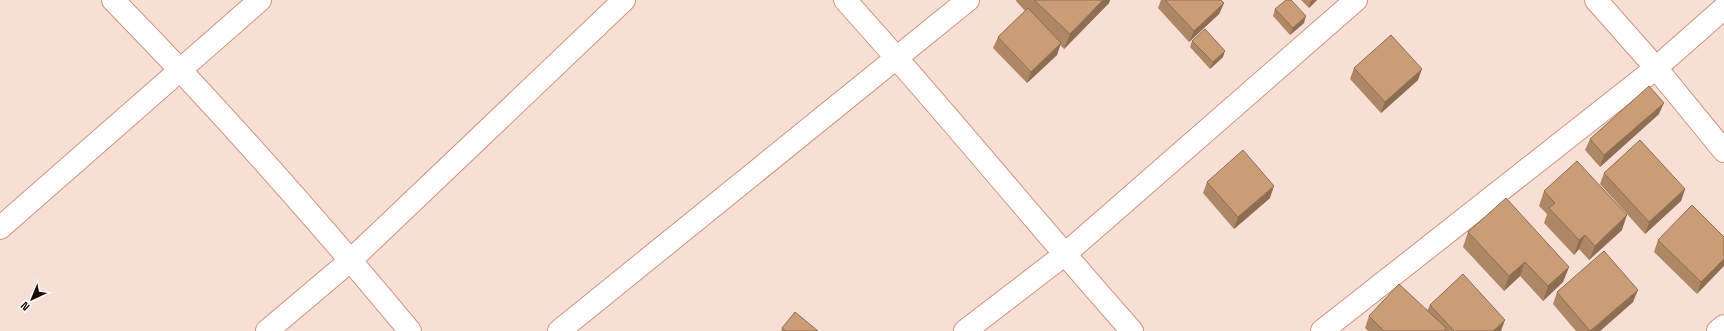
<svg xmlns="http://www.w3.org/2000/svg" width="1724" height="331" viewBox="0 0 1724 331" font-family="'Space Grotesk',sans-serif">
	<style>
		.lines { fill: none; stroke-linecap: round; stroke-linejoin: round }
		.minor-casing { stroke: #cd957f; stroke-width: 24 }
		.minor { stroke: #fff; stroke-width: 22 }
		.wall { fill: #ae8765 }
		.shaded-wall { fill: #8d6e53 }
		.building { fill: #ca9d76; stroke: #8d6e53 }
	</style>
	<rect width="100%" height="100%" fill="#f8dfd6"/>
	<g class="lines">
		<!-- minor casing -->
		<g class="minor-casing">
			<g id="minor">
				<path d="M113 0C217 106 315 217 410 331"/>
				<path d="M845 0C943 108 1035 222 1132 331"/>
				<polyline points="1596,0 1656,68 1724,151"/>
				<polyline points="0,228 260,0"/>
				<polyline points="267,331 351,260 624,0"/>
				<polyline points="559,331 968,0"/>
				<polyline points="965,331 1064,255 1356,0"/>
				<polyline points="1322,331 1656,68 1724,8"/>
				<polyline points="1718,331 1724,326"/>
			</g>
		</g>
		<!-- minor -->
		<use href="#minor" class="minor"/>
	</g>
	<!-- wall -->
	<g class="wall">
		<polygon points="1016,0 1110,0 1109,3 1064,49 1060,45 1057,55 1027,83 993,48 998,37 1025,11 1016,1"/>
		<polygon points="1161,0 1221,0 1224,3 1219,14 1189,42 1158,8"/>
		<polygon points="1301,0 1317,0 1309,8"/>
		<polygon points="1275,9 1304,23 1290,35 1273,16"/>
		<polygon points="1192,41 1223,57 1210,69 1190,47"/>
		<polygon points="1354,68 1418,80 1381,113 1350,79"/>
		<polygon points="1659,114 1600,167 1585,150 1590,139"/>
		<polygon points="1604,173 1685,189 1681,201 1645,234 1600,184"/>
		<polygon points="1207,182 1270,198 1234,229 1203,193"/>
		<polygon points="1544,191 1622,230 1589,260 1579,249 1574,255 1544,223 1547,214 1539,206"/>
		<polygon points="1468,232 1569,267 1563,282 1543,301 1520,276 1504,291 1463,247"/>
		<polygon points="1724,237 1697,294 1654,252 1658,240"/>
		<polygon points="1557,292 1633,302 1600,331 1576,331 1553,304"/>
		<polygon points="1430,305 1501,331 1368,331 1365,328 1369,316 1427,311"/>
		<polygon points="782,328 818,331 781,331"/>
	</g>
	<!-- shaded-wall -->
	<g class="shaded-wall">
		<polygon points="1103,0 1110,0 1109,3 1064,49 1070,34"/>
		<polygon points="1313,0 1317,0 1309,8 1311,1"/>
		<polygon points="1224,3 1219,14 1189,42 1194,31"/>
		<polygon points="1306,16 1304,23 1290,35 1293,28"/>
		<polygon points="1061,43 1057,55 1027,83 1031,72"/>
		<polygon points="1225,51 1223,57 1210,69 1213,62"/>
		<polygon points="1422,69 1418,80 1381,113 1385,102"/>
		<polygon points="1664,103 1659,114 1600,167 1604,155"/>
		<polygon points="1274,186 1270,198 1234,229 1238,217"/>
		<polygon points="1685,189 1681,201 1645,234 1649,222"/>
		<polygon points="1627,215 1622,230 1589,260 1595,246"/>
		<polygon points="1585,235 1579,249 1574,255 1579,240"/>
		<polygon points="1724,259 1724,266 1697,294 1701,282"/>
		<polygon points="1525,262 1520,276 1504,291 1509,276"/>
		<polygon points="1569,267 1563,282 1543,301 1548,286"/>
		<polygon points="1638,290 1633,302 1600,331 1591,331"/>
		<polygon points="1505,320 1501,331 1493,331"/>
	</g>
	<!-- building -->
	<g class="building">
		<polygon points="1034,0 1103,0 1070,34"/>
		<polygon points="1165,0 1221,0 1224,3 1194,31"/>
		<polygon points="1286,0 1291,0 1306,16 1293,28 1275,9"/>
		<polygon points="1028,8 1061,43 1031,72 998,37"/>
		<polygon points="1205,29 1225,51 1213,62 1192,41"/>
		<polygon points="1391,35 1422,69 1385,102 1354,68"/>
		<polygon points="1649,86 1664,103 1604,155 1590,139"/>
		<polygon points="1640,140 1685,189 1649,222 1604,173"/>
		<polygon points="1243,150 1274,186 1238,217 1207,182"/>
		<polygon points="1577,161 1627,215 1595,246 1585,235 1579,240 1549,208 1555,203 1544,191"/>
		<polygon points="1506,198 1569,267 1548,286 1525,262 1509,276 1468,232"/>
		<polygon points="1692,205 1724,237 1724,259 1701,282 1658,240"/>
		<polygon points="1604,251 1638,290 1590,331 1557,292"/>
		<polygon points="1463,274 1505,320 1493,331 1454,331 1430,305"/>
		<polygon points="1399,284 1446,328 1444,331 1384,331 1369,316"/>
		<polygon points="795,312 818,331 786,331 782,328"/>
	</g>
	<!-- north arrow -->
	<g transform="translate(32 299) rotate(224)" stroke="#ffffff" stroke-width="3" paint-order="stroke">
	<path d="M0-3L7 15L0 10L-7 15Z" fill="#1d0a04"/>
	<text y="-6" font-size="11" font-weight="bold" text-anchor="middle" fill="#1d0a04">N</text>
	</g>
</svg>
